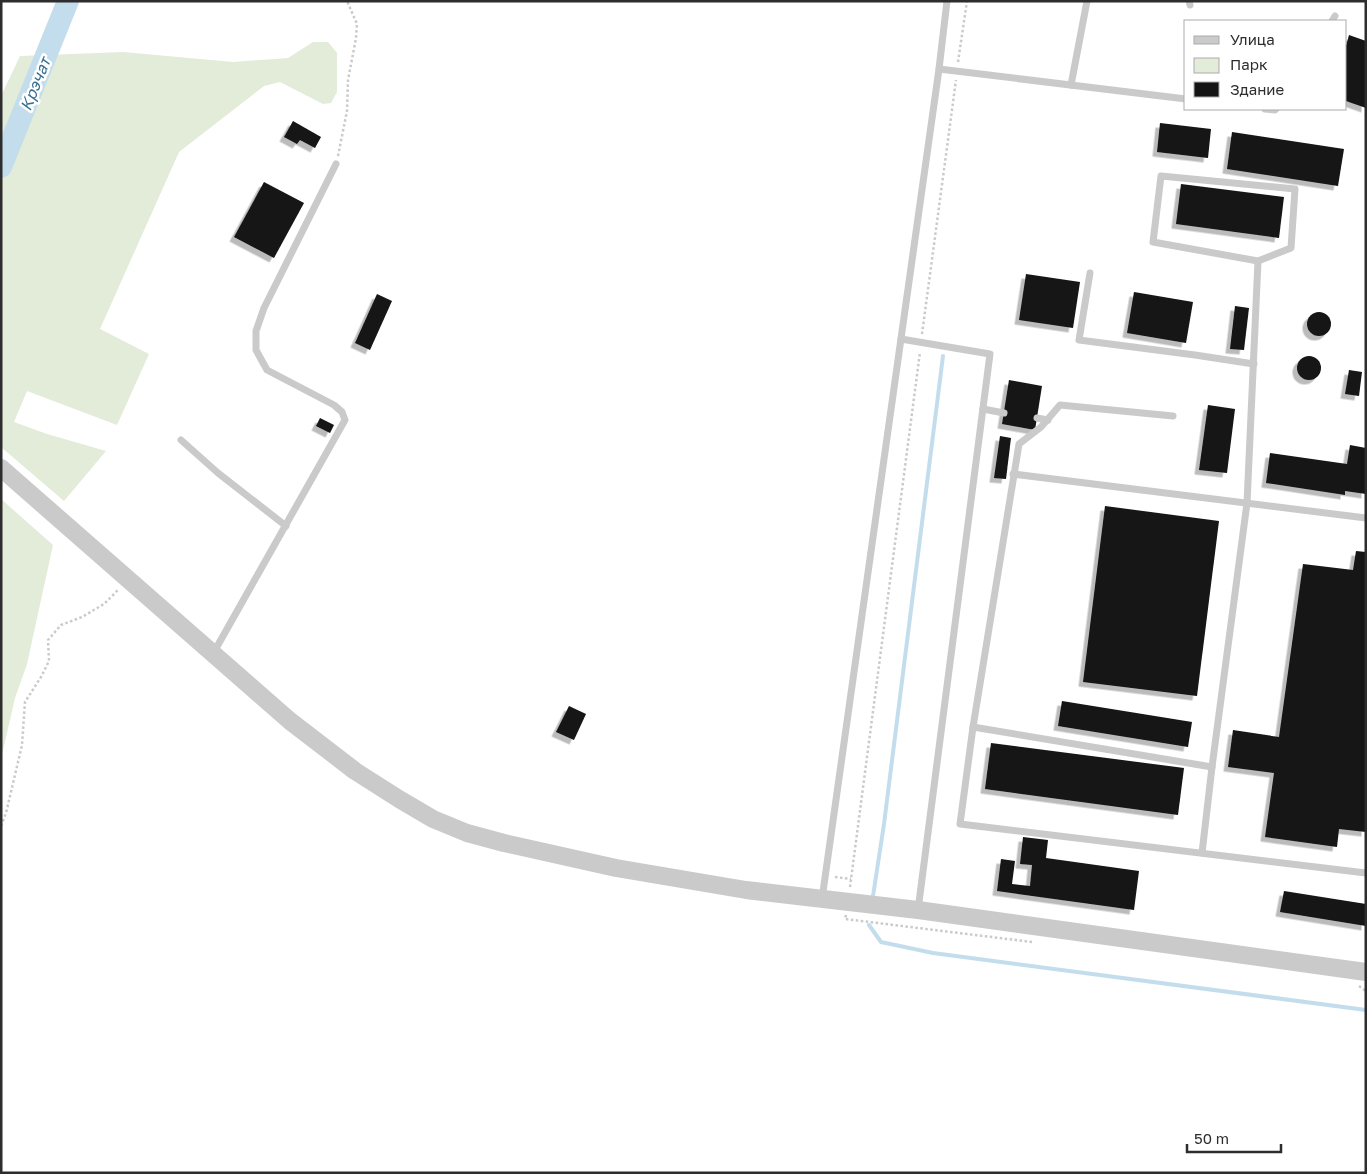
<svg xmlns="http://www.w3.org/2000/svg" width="1367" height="1174" viewBox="0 0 1367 1174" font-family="'Golos Text',sans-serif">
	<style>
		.green { fill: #e3ebd9 }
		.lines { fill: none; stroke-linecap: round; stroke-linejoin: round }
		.stream { stroke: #c4dded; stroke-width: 4 }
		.river { stroke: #c4dded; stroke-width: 22 }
		.building { fill: #141414; filter: url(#shadow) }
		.path { stroke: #cacaca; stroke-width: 2.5; stroke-dasharray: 2.5 2.5; stroke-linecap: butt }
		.service { stroke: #cacaca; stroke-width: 7 }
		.tertiary { stroke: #cacaca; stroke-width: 18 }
		.labels { text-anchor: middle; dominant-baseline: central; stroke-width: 5; stroke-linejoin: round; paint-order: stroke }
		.water-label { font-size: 16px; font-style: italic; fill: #376f92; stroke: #fff }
	</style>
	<defs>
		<filter id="shadow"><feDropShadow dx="-4.5" dy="4.5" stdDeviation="0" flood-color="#0004"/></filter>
	</defs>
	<rect width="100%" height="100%" fill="#fff"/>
	<!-- green -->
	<g class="green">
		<polygon points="313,42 328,42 337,53 337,92 331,103 323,104 280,82 264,86 179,152 100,329 149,354 117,425 27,391 14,422 47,434 106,451 64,501 1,447 1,96 20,56 123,52 233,62 288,58"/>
		<polygon points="1,499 53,545 27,664 15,698 1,759"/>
	</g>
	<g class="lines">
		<!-- stream -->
		<g class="stream">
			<polyline points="873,896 884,824 943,356"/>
			<polyline points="869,925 881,942 933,953 1366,1010"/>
		</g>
		<!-- river -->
		<polyline class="river" points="1,167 68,1"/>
	</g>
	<!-- building -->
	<g class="building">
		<polygon points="1349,35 1366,41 1366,108 1346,101 1346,46"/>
		<polygon points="293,121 321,137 315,148 300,140 297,144 284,137"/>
		<polygon points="1160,123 1211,129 1208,158 1157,152"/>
		<polygon points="1232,132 1344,149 1338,186 1227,169"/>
		<polygon points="264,182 304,203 274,258 234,237"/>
		<polygon points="1181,184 1284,197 1279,238 1176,224"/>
		<polygon points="1026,274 1080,282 1073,328 1019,320"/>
		<polygon points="1134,292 1193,302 1186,343 1127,333"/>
		<polygon points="377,294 392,301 370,350 355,343"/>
		<polygon points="1235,306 1249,308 1244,350 1230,349"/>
		<circle cx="1319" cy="324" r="12"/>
		<circle cx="1309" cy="368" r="12"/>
		<polygon points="1349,370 1362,372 1359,396 1345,394"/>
		<polygon points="1009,380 1042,386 1035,430 1002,424"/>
		<polygon points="1208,405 1235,409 1227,473 1199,470"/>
		<polygon points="320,418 334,425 330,433 316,426"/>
		<polygon points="1000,436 1011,438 1006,479 994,478"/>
		<polygon points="1350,445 1366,448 1366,494 1345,491 1345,495 1266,483 1270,453 1347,464"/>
		<polygon points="1105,506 1219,521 1197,696 1083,682"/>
		<polygon points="1356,551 1366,552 1366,832 1339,829 1337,847 1265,837 1274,773 1228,767 1233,730 1279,737 1303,564 1353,570"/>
		<polygon points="1062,701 1192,722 1188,747 1058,726"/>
		<polygon points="569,706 586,714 574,740 556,732"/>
		<polygon points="991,743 1184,768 1178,815 985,789"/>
		<polygon points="1023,837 1048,840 1046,858 1139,871 1134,910 997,891 1001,859 1015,861 1012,884 1030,886 1032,865 1020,864"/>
		<polygon points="1284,891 1366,904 1366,926 1280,912"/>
	</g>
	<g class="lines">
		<!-- path -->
		<g class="path">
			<polyline points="958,62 967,1"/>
			<polyline points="338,156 347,111 348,80 356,38 357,24 347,1"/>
			<polyline points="922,334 956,80"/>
			<polyline points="1,826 6,813 22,745 25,702 41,677 49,661 48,640 61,625 82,617 104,604 119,589"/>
			<polyline points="835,877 851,879"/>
			<polyline points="850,887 920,352"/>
			<polyline points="846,915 845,919 1032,942"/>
			<polyline points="1359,986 1366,991"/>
		</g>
		<!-- service -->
		<g class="service">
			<polyline points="1189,1 1190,5"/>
			<polyline points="1332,21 1335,16"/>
			<polyline points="939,69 1186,99"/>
			<polyline points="1071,85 1087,1"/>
			<polyline points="1265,109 1275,110 1276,109"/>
			<polyline points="1090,273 1079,340 1195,355 1254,364"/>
			<polyline points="901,339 990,354 918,910"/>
			<polyline points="983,409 1004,413"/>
			<polyline points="1173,416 1060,405 1041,427 1019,444 973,727 960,824 1366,873"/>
			<polyline points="1037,418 1048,420"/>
			<polyline points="181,440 218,473 286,526"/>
			<polyline points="1013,474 1366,518"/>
			<polyline points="214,652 345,420 342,412 334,405 267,370 256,350 256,331 264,308 336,164"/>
			<polyline points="973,727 1212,767"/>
			<polyline points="1202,853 1212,767 1247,503 1258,261 1291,248 1295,189 1161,176 1153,242 1258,261"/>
			<polyline points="822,899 939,69 947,1"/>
		</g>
		<!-- tertiary -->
		<polyline class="tertiary" points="1,468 290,721 355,771 399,799 433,819 467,833 504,843 616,868 746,890 918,910 1366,972"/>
	</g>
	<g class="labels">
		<!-- water labels -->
		<g class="water-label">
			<text transform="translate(35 84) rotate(-68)">Крэчат</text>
		</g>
	</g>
	<!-- border -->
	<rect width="1367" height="1174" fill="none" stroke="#2d2d2d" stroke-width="5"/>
	<!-- legend -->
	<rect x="1184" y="20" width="162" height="90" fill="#ffffff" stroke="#ababab"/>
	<rect x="1194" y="36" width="25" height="8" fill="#cacaca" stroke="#ababab"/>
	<text x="1230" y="45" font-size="15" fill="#2d2d2d">Улица</text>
	<rect x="1194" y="58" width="25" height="15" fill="#e3ebd9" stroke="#ababab"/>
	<text x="1230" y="70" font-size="15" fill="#2d2d2d">Парк</text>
	<rect x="1194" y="82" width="25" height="15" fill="#141414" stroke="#ababab"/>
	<text x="1230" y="95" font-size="15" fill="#2d2d2d">Здание</text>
	<!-- scale -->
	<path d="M1187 1144v8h94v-8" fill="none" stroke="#2d2d2d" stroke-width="2.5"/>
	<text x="1194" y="1144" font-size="15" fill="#2d2d2d" stroke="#ffffff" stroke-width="4" paint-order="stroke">50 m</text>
</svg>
